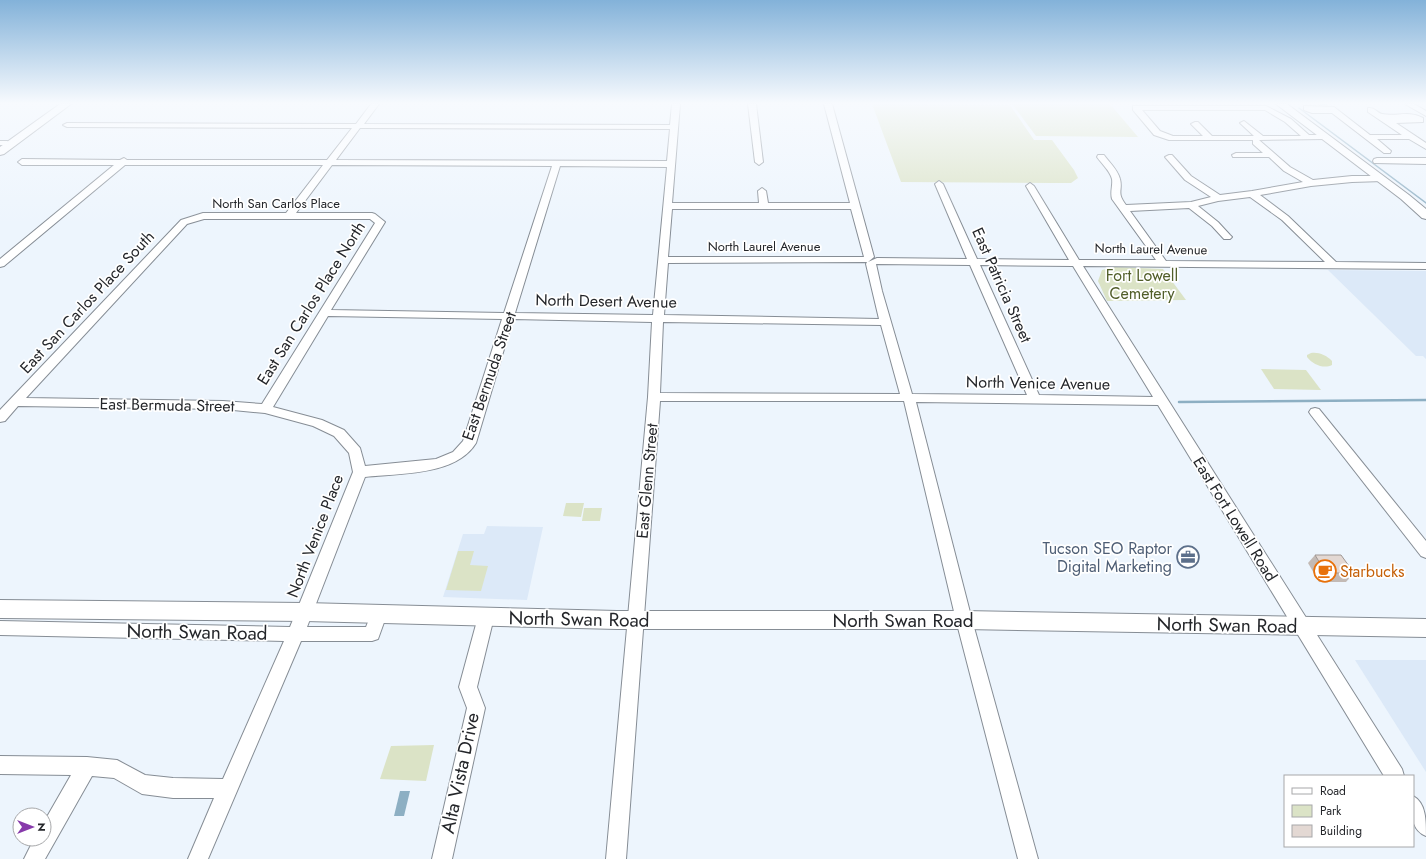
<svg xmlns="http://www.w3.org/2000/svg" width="1426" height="859" viewBox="0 0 1426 859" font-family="Jost,sans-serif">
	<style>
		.built { fill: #dce9f8 }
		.green { fill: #dbe3c6 }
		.water { fill: #8dafc3 }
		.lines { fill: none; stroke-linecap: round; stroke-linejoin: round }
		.stream-far1 { stroke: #8dafc3; stroke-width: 1.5 }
		.stream { stroke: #8dafc3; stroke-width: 2.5 }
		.minor-casing { stroke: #868d95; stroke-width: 2 }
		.major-casing { stroke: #868d95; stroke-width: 2 }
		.minor { fill: #fff; fill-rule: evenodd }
		.major { fill: #fff; fill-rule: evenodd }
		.wall { fill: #c3bab5 }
		.building { fill: #e3d8d3; stroke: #9f9794 }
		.labels { text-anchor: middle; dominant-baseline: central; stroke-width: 3.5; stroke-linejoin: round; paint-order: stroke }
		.far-street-label { font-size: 13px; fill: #24262a; stroke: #fff }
		.park-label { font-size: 16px; fill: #515e29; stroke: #fff }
		.street-label { font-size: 16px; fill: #24262a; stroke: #fff }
		.service-label { font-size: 16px; fill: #4e5e75; stroke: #fff; text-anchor: end }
		.food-label { font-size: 16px; fill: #c56008; stroke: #fff; text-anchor: start }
		.near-street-label { font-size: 19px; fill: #24262a; stroke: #fff }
	</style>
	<rect width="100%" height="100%" fill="#edf5fd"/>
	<!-- built -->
	<g class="built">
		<polygon points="1328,270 1426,271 1426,359 1423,356 1416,356"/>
		<polygon points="487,526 543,527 527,600 443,597 463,534 484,534"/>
		<polygon points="1426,660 1426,772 1355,660"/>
	</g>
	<!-- green -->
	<g class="green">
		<polygon points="872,104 1010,105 1034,140 1052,140 1074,170 1078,178 1071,183 1053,183 901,182"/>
		<polygon points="1012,104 1110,104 1138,137 1036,136"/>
		<polygon points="1115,267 1163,269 1186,300 1107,301 1098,281 1102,270"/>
		<path d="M1311 353C1319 352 1326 355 1332 361V365C1324 369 1313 365 1307 357V355Z"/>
		<polygon points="1261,369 1306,370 1321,390 1274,389"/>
		<polygon points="566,503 584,503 581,517 563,516"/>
		<polygon points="584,508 602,508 600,521 582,521"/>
		<polygon points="458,551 474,551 470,565 488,566 481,591 446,590"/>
		<polygon points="434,745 426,781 380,779 391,746"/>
	</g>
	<!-- water -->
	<polygon class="water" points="400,791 410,791 404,816 394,816"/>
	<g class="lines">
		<!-- stream-far1 -->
		<g class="stream-far1">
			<polyline points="1320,105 1327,104"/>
			<polyline points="1299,108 1426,203"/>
		</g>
		<!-- stream -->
		<polyline class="stream" points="1179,402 1426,400"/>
		<!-- minor casing -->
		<g class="minor-casing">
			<g id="minor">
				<path d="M371 104H379L364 124 670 125 672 104H680L672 203H759L758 191 762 188 766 191 768 203H850L824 104H832L874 257 868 262 877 258 967 259 935 184 939 181 943 184 977 259 1069 260 1026 186 1030 183 1034 186 1079 260H1156L1112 199C1110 192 1113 186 1112 179 1110 171 1102 164 1097 157L1098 155H1104C1109 162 1118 170 1120 179 1123 191 1116 192 1126 205L1191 202 1211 197 1185 180 1165 157 1169 155H1172L1191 176 1220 195 1252 191 1303 182 1284 171 1269 157H1233L1232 155 1236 153H1263L1253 144V140H1169L1154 135 1133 110V106H1266L1291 119 1309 135H1328L1329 137 1325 139 1259 140 1290 167 1313 180 1352 176H1380L1383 177 1384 179 1383 181 1352 182 1311 186 1260 195 1288 216 1336 262 1426 263V269L1083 266 1402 769 1404 776H1384L1158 405 916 402 972 620 1038 859H1018L956 620 904 401H660L626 859H606L648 397 652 322 513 319 476 443C456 476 399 473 365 477L307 627H366L373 609 379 607 385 609 387 614 378 639 372 641H301L208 859H188L214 798H173L142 794 114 778 92 776 45 859H24L34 839H44V822L71 775 0 774V756L87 757 117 760 145 775 173 778 223 779 284 641 0 635V621L290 627 353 472 349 453 334 436 313 426 265 413 223 409 18 406 5 421 0 422V410L181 220 203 213H286L323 165H125L4 266 0 267V259L114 165H22L18 162 22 159 120 160 124 158 127 160H327L352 128 67 127 63 125 67 123 356 124ZM1142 110H1265L1285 122 1301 136H1263L1244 121 1240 123 1254 136H1212L1198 122H1195L1191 124 1203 136H1173L1160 131ZM360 128H362L670 129 667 161 336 160ZM332 165 552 166 504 313 331 310 385 222 375 214 372 213H296ZM560 166 667 167 653 315 515 313ZM1250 197 1282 220 1325 262 1166 261 1130 211 1189 208 1212 226 1224 239H1230L1232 237 1230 235 1218 222 1198 206 1218 201ZM672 209H851L864 257H668ZM204 219H370L375 223 262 404 223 401 26 398 187 224ZM867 262 866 264 879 319 664 315 668 263ZM876 264 970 265 1027 395 912 394 882 291ZM980 265 1073 266 1153 397 1039 395ZM328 316 502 319 463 441 453 452 436 459 365 466 360 448 344 430 322 420 273 407ZM663 322 881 325 900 394 660 393Z"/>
				<polygon points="748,104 756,104 763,162 759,165 755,162"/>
				<polygon points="1405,104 1414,104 1426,111 1426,116"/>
				<path d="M1304 106 1334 107 1370 135H1402L1368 112V108C1375 107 1377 113 1382 114 1397 117 1408 110 1423 118V122L1396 123 1426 143V149L1409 139H1377L1391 151 1390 153H1384L1332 113H1312L1304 110Z"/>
				<polygon points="0,141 7,141 11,143 7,145 0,145"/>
				<polygon points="1377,158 1426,158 1426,164 1374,163 1373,161 1374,159"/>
				<polygon points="1315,408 1319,409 1426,541 1426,558 1421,556 1311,415 1309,412 1311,409"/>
				<polygon points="486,610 492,612 494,617 477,687 485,708 452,859 432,859 467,708 459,687 478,617 480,612"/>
				<path d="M1413 796C1426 803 1426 820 1426 836 1409 829 1413 812 1413 796Z"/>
			</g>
		</g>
		<!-- major casing -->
		<g class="major-casing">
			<g id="major">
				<polygon points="60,104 71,104 4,154 0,155 0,147"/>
				<polygon points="1276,104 1287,104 1409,195 1426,209 1426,219 1422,218 1401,199"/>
				<polygon points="0,600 305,603 617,611 964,611 1426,619 1426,637 964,629 617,629 305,621 0,618"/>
			</g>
		</g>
		<!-- minor -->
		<use href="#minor" class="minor"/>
		<!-- major -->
		<use href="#major" class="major"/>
	</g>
	<!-- wall -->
	<polygon class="wall" points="1315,555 1354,573 1346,582 1319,582 1308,563"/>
	<!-- building -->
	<polygon class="building" points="1315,555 1341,555 1354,573 1326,573"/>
	<!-- sky -->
	<linearGradient id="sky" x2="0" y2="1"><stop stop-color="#83b2d9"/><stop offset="0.46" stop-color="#f7fafe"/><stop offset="1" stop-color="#f7fafe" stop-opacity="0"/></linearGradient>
	<rect width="1426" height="224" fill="url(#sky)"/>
	<!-- icons -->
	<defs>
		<g id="office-ring" transform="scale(1.15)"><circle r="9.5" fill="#fff" stroke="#5c6f8a" stroke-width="1.5"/><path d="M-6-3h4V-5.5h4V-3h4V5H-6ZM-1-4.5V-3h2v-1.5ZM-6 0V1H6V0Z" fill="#5c6f8a"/></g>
		<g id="cafe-ring" transform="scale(1.15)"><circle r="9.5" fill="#fff" stroke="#e8710a" stroke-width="1.5"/><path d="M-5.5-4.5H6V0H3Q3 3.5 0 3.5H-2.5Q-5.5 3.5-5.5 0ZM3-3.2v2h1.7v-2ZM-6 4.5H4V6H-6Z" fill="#e8710a"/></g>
	</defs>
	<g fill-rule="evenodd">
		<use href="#office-ring" x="1188" y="557"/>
		<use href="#cafe-ring" x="1325" y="571"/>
	</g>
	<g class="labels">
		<!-- far-street labels -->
		<g class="far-street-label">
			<text x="276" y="203">North San Carlos Place</text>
			<text x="764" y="246">North Laurel Avenue</text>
			<text transform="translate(1151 249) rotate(1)">North Laurel Avenue</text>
		</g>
		<!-- park labels -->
		<g class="park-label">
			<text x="1142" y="275">Fort Lowell<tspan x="1142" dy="18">Cemetery</tspan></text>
		</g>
		<!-- street labels -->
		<g class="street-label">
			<text transform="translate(1002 285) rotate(66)">East Patricia Street</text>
			<text transform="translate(606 301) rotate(1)">North Desert Avenue</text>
			<text transform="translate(87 302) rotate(-47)">East San Carlos Place South</text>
			<text transform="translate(311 303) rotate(-58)">East San Carlos Place North</text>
			<text transform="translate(489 376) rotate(-71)">East Bermuda Street</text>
			<text transform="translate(1038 383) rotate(1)">North Venice Avenue</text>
			<text transform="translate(167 405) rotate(1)">East Bermuda Street</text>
			<text transform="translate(647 481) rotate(-85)">East Glenn Street</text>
			<text transform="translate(1235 519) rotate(58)">East Fort Lowell Road</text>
			<text transform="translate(315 536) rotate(-69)">North Venice Place</text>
		</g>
		<!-- service labels -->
		<g class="service-label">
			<text x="1172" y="548">Tucson SEO Raptor<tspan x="1172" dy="18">Digital Marketing</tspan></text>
		</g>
		<!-- food labels -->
		<g class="food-label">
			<text x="1340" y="571">Starbucks</text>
		</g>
		<!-- near-street labels -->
		<g class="near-street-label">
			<text transform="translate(579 619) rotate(1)">North Swan Road</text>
			<text x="903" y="620">North Swan Road</text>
			<text transform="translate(1227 625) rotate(1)">North Swan Road</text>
			<text transform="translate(197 632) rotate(1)">North Swan Road</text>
			<text transform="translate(460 773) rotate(-78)">Alta Vista Drive</text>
		</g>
	</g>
	<!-- legend -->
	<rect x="1284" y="775" width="130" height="72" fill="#ffffff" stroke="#a7a8aa"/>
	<rect x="1292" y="788" width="20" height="6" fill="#ffffff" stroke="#a7a8aa"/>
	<text x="1320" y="795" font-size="12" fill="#24262a">Road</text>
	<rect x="1292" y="805" width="20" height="12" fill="#dbe3c6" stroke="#a7a8aa"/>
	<text x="1320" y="815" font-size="12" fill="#24262a">Park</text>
	<rect x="1292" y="825" width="20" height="12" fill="#e3d8d3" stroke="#a7a8aa"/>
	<text x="1320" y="835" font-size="12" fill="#24262a">Building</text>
	<!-- north arrow -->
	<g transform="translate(32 827) rotate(90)"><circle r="19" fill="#ffffff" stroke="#a7a8aa"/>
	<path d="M0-3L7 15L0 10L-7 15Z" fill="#873aab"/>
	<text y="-6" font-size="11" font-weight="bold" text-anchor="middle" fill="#24262a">N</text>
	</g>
</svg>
